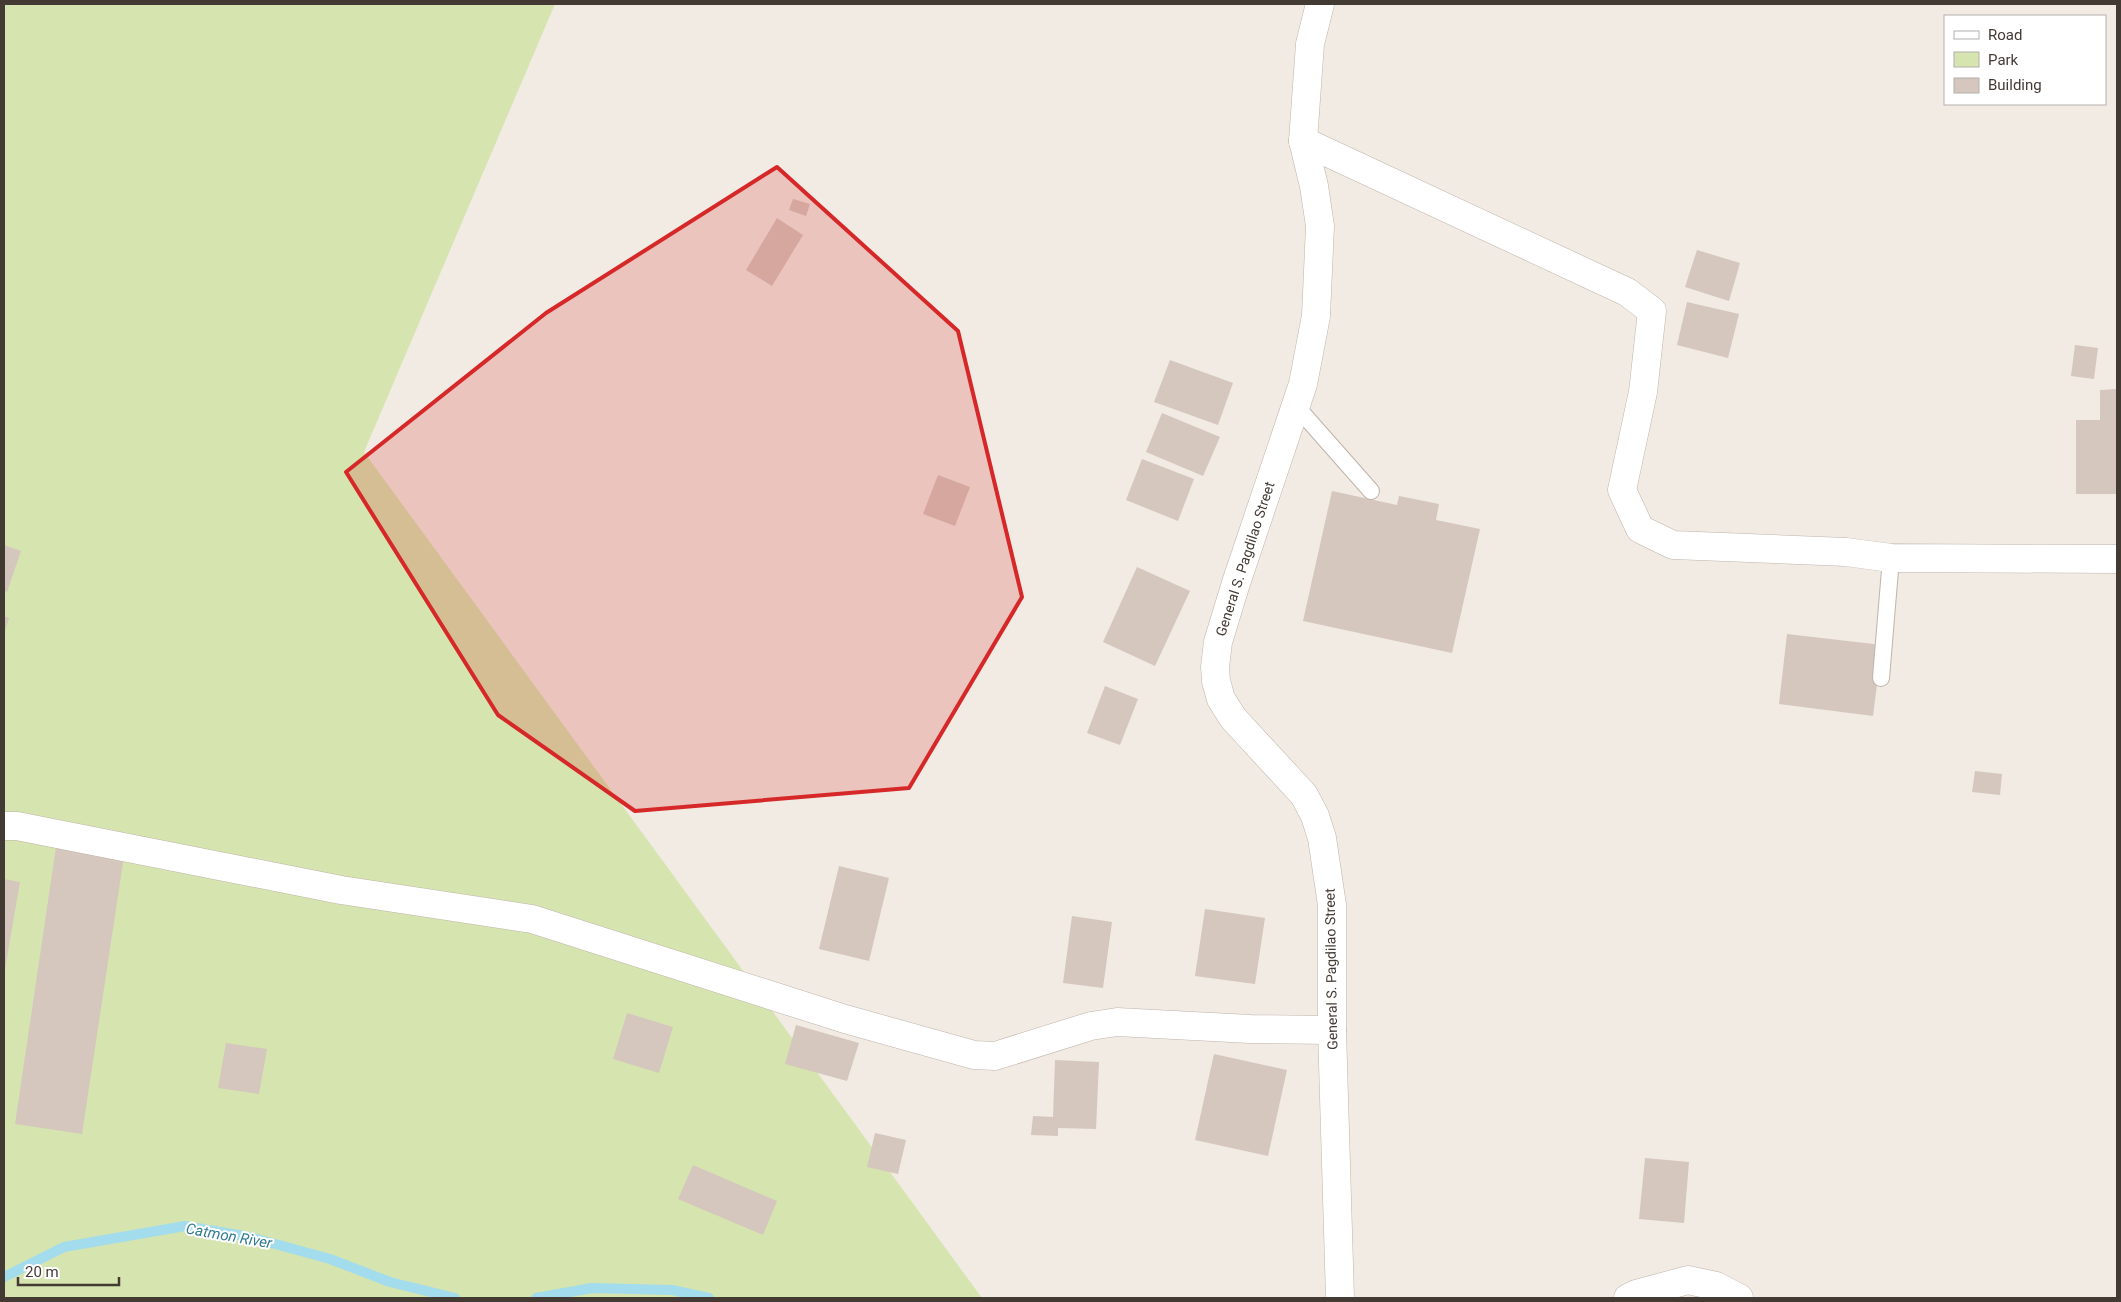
<svg xmlns="http://www.w3.org/2000/svg" width="2121" height="1302" viewBox="0 0 2121 1302" font-family="Roboto,sans-serif">
	<style>
		.green { fill: #d6e4af }
		.lines { fill: none; stroke-linecap: round; stroke-linejoin: round }
		.stream { stroke: #a3dcec; stroke-width: 10 }
		.building { fill: #d5c7bd }
		.lane-casing { stroke: #bfb4aa; stroke-width: 18 }
		.street-casing { stroke: #bfb4aa; stroke-width: 29 }
		.lane { stroke: #fff; stroke-width: 16 }
		.street { stroke: #fff; stroke-width: 28 }
		.marked { fill: #d62828; fill-opacity: 0.2; stroke: #d62828; stroke-width: 4; stroke-linejoin: round }
		.labels { text-anchor: middle; dominant-baseline: central; stroke-width: 4; stroke-linejoin: round; paint-order: stroke }
		.street-label { font-size: 14px; fill: #433a34; stroke: #fff }
		.water-label { font-size: 15px; font-style: italic; fill: #2f7b92; stroke: #fff }
	</style>
	<rect width="100%" height="100%" fill="#f1ebe4"/>
	<!-- green -->
	<polygon class="green" points="4,4 555,4 364,452 982,1298 4,1298"/>
	<g class="lines">
		<!-- stream -->
		<g class="stream">
			<polyline points="4,1277 64,1247 185,1226 250,1237 330,1259 390,1282 455,1298"/>
			<polyline points="536,1298 592,1288 672,1290 709,1298"/>
		</g>
	</g>
	<!-- building -->
	<g class="building">
		<polygon points="793,199 810,204 806,216 789,210"/>
		<polygon points="777,218 803,235 772,286 746,270"/>
		<polygon points="1697,250 1740,263 1729,301 1685,287"/>
		<polygon points="1687,302 1739,314 1728,358 1677,345"/>
		<polygon points="2075,345 2098,348 2094,379 2071,376"/>
		<polygon points="1170,360 1233,383 1218,425 1154,402"/>
		<polygon points="2117,389 2117,494 2076,494 2076,420 2100,420 2100,390"/>
		<polygon points="1162,413 1220,437 1203,476 1146,452"/>
		<polygon points="1142,459 1194,479 1178,521 1126,500"/>
		<polygon points="938,475 970,487 955,526 923,514"/>
		<polygon points="1332,491 1397,505 1399,496 1439,504 1436,520 1480,529 1452,653 1303,621"/>
		<polygon points="4,545 21,551 7,592 4,591"/>
		<polygon points="1137,567 1190,591 1155,666 1103,642"/>
		<polygon points="4,616 9,618 4,634"/>
		<polygon points="1787,634 1882,645 1873,716 1779,704"/>
		<polygon points="1105,686 1138,699 1120,745 1087,733"/>
		<polygon points="1975,771 2002,774 2000,795 1972,792"/>
		<polygon points="56,847 124,856 82,1134 15,1124"/>
		<polygon points="839,866 889,878 869,961 819,949"/>
		<polygon points="4,879 20,882 5,969 4,969"/>
		<polygon points="1205,909 1265,918 1255,984 1195,976"/>
		<polygon points="1072,916 1112,922 1103,988 1063,983"/>
		<polygon points="627,1013 673,1027 659,1073 613,1059"/>
		<polygon points="796,1025 859,1043 847,1081 785,1064"/>
		<polygon points="226,1043 267,1049 259,1094 218,1088"/>
		<polygon points="1214,1054 1287,1070 1268,1156 1195,1140"/>
		<polygon points="1055,1060 1099,1062 1096,1129 1058,1128 1058,1136 1031,1135 1033,1116 1053,1117"/>
		<polygon points="875,1133 906,1140 898,1174 867,1167"/>
		<polygon points="1645,1158 1689,1162 1684,1223 1639,1219"/>
		<polygon points="693,1165 777,1201 763,1235 678,1199"/>
	</g>
	<g class="lines">
		<!-- lane casing -->
		<g class="lane-casing">
			<g id="lane">
				<polyline points="1296,406 1371,491"/>
				<polyline points="1881,678 1891,558"/>
			</g>
		</g>
		<!-- street casing -->
		<g class="street-casing">
			<g id="street">
				<polyline points="1320,4 1310,44 1303,141 1314,186 1320,226 1316,316 1303,384 1236,583 1218,642 1215,667 1216,681 1221,699 1233,718 1304,795 1315,816 1322,838 1332,905 1332,1030 1340,1298"/>
				<polyline points="1303,141 1627,292 1652,311 1643,392 1622,490 1640,529 1673,545 1846,552 1891,558 2117,559"/>
				<polyline points="4,826 17,826 341,890 532,919 845,1019 974,1055 995,1056 1091,1026 1117,1022 1250,1029 1332,1030"/>
				<polyline points="1628,1298 1636,1294 1688,1280 1716,1286 1739,1298"/>
			</g>
		</g>
		<!-- lane -->
		<use href="#lane" class="lane"/>
		<!-- street -->
		<use href="#street" class="street"/>
	</g>
	<!-- marked area -->
	<path class="marked" d="M777 167 958 331 1022 597 909 788 635 811 498 715 346 472 546 313Z"/>
	<g class="labels">
		<!-- street labels -->
		<g class="street-label">
			<text transform="translate(1245 559) rotate(-72)">General S. Pagdilao Street</text>
			<text transform="translate(1331 969) rotate(-91)">General S. Pagdilao Street</text>
		</g>
		<!-- water labels -->
		<g class="water-label">
			<text transform="translate(229 1236) rotate(10)">Catmon River</text>
		</g>
	</g>
	<!-- border -->
	<rect width="2121" height="1302" fill="none" stroke="#433a34" stroke-width="10"/>
	<!-- legend -->
	<rect x="1944" y="15" width="162" height="90" fill="#ffffff" stroke="#b4b0ae"/>
	<rect x="1954" y="31" width="25" height="8" fill="#ffffff" stroke="#b4b0ae"/>
	<text x="1988" y="40" font-size="15" fill="#433a34">Road</text>
	<rect x="1954" y="52" width="25" height="15" fill="#d6e4af" stroke="#b4b0ae"/>
	<text x="1988" y="65" font-size="15" fill="#433a34">Park</text>
	<rect x="1954" y="78" width="25" height="15" fill="#d5c7bd" stroke="#b4b0ae"/>
	<text x="1988" y="90" font-size="15" fill="#433a34">Building</text>
	<!-- scale -->
	<path d="M18 1277v8h101v-8" fill="none" stroke="#433a34" stroke-width="2.5"/>
	<text x="25" y="1277" font-size="15" fill="#433a34" stroke="#ffffff" stroke-width="4" paint-order="stroke">20 m</text>
</svg>
